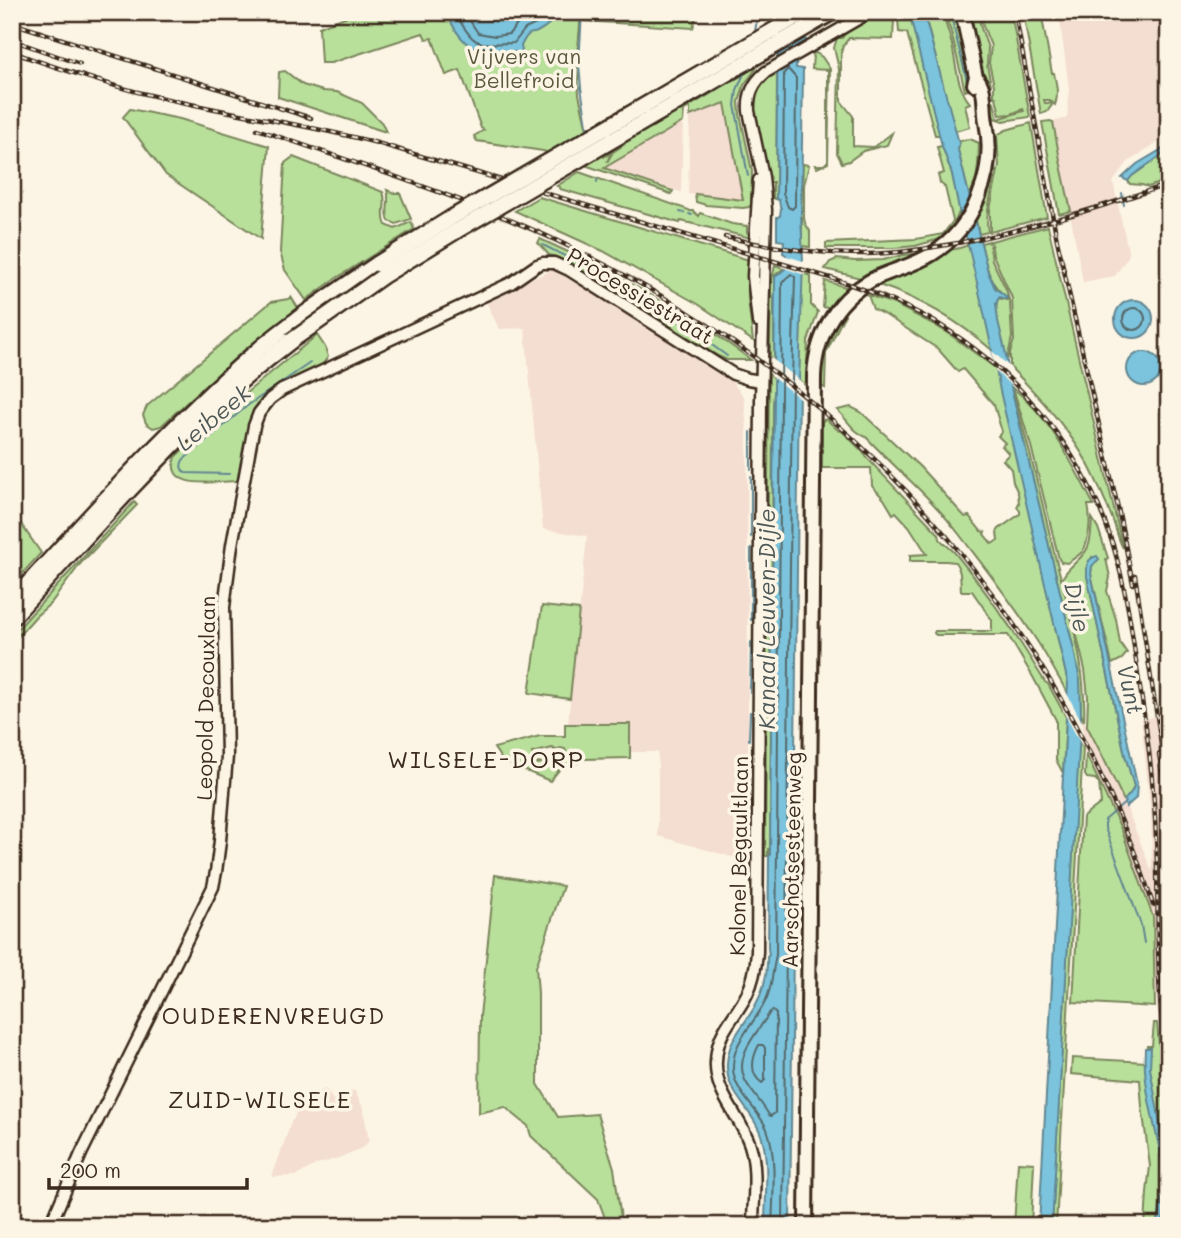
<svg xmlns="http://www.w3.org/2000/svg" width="1181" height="1238" viewBox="0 0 1181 1238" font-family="Mali,sans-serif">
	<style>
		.built { fill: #f4ddd1 }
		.green { fill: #b9e09b; stroke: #7a855c; stroke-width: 2; fill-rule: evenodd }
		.water { fill: #7cc4dd; stroke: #628691; stroke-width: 2 }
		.pier { fill: #fcf5e5 }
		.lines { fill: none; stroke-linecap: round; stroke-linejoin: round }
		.shore { stroke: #55686a; stroke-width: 2 }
		.stream { stroke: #628691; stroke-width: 2 }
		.minor-casing { stroke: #3b2a1e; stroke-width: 15 }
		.major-casing { stroke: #3b2a1e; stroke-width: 18 }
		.highway-casing { stroke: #3b2a1e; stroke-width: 19 }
		.minor { stroke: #fcf5e5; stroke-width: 10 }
		.major { stroke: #fcf5e5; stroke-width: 12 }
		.highway { stroke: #fcf5e5; stroke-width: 14 }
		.rail-casing { stroke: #3b2a1e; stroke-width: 4.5 }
		.rail { stroke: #fcf5e5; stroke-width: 2; stroke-dasharray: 5; stroke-linecap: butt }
		.highway-bridge-casing { stroke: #3b2a1e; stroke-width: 19; stroke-linecap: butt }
		.highway-bridge { stroke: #fcf5e5; stroke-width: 14 }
		.labels { text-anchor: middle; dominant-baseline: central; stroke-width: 7; stroke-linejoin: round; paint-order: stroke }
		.park-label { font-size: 21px; fill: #5a583d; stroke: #fcf5e5 }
		.street-label { font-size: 21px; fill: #3b2a1e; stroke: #fcf5e5 }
		.water-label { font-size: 23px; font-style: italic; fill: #4e5857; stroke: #fcf5e5 }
		.neighbourhood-label { font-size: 23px; letter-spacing: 2px; fill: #3b2a1e; stroke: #fcf5e5 }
		.quarter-label { font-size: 24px; letter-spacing: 2px; fill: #3b2a1e; stroke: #fcf5e5 }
	</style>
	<rect width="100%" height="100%" fill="#fcf5e5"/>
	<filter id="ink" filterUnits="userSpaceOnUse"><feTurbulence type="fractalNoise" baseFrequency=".0143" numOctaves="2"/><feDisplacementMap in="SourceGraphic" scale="14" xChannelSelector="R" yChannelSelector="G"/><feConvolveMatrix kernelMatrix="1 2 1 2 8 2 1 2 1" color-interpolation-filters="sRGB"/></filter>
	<g filter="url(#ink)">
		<!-- built -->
		<g class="built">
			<polygon points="1059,12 1169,12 1169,140 1160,141 1128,162 1113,182 1129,255 1115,276 1083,282 1053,122 1067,118 1069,89"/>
			<polygon points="725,103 743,200 688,194 690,116"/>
			<polygon points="683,122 681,192 603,168"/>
			<polygon points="553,270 636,319 729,378 744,397 747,432 748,739 746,861 658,836 658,752 630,752 629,724 568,724 587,536 543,529 525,328 499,329 485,299 501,293 502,295 515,290 524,282"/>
			<polygon points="1080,713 1102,755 1124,801 1152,872 1151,815 1141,719 1169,715 1169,1105 1157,1007 1152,914 1122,831 1079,739"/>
			<polygon points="326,1089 333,1100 354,1090 363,1108 369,1141 362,1148 336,1159 317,1164 296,1176 272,1177 292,1120 294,1119 301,1097 307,1098"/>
		</g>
		<!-- green -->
		<g class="green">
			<polygon points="358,12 581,12 577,61 579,94 586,126 604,157 611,153 607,162 613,152 625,144 606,154 594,125 691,69 688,108 684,110 683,122 604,168 673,191 671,194 543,151 477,141 474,136 484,130 481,128 460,70 446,75 432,38 426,39 423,33 331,63 321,63 319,27"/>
			<polygon points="585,12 603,12 603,19 614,20 614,16 623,16 623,12 692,12 696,16 693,28 585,21"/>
			<path d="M886 12H909L940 135H935L907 33 899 32 898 20H894L893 39 849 38 843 46 841 53V101L853 116V146L874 147 892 133 887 145 863 151 849 161 842 163 837 153 839 69 834 48 837 38H842C850 25 872 20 886 12Z"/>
			<path d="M924 12H941C946 23 949 33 952 45 956 63 957 89 970 103L965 105 970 127 955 131 953 126Z"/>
			<polygon points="944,12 955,12 972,83 970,83 971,89 965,91 951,32"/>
			<polygon points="967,12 978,12 981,28 988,48 987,65 991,85 986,86 982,80"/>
			<polygon points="981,12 1011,12 1030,117 1003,121 994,118 992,109 993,101 994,102 998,119 1024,111 1023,109 1011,114 1000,115 996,97 994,97 994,85 989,63 991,46 983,26"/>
			<path d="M1023 12H1041L1051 68 1052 73H1054C1056 83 1059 94 1055 105L1050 100H1044L1045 103H1050L1052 105 1047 112 1041 114Z"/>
			<polygon points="816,53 822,57 830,69 828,163 817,168 815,165 824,165 828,161 828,70 812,69 813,54"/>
			<polygon points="758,66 744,85 739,102 740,114 752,171 751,205 749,207 743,208 706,205 696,202 695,194 743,200 725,103 690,116 690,106"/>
			<polygon points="285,71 303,85 323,91 337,92 362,103 382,123 386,132 278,97 279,72"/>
			<path d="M777 71 776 199 773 198V182H766C763 164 750 110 755 94 759 83 767 77 777 71Z"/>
			<polygon points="130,109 180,119 269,146 261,239 166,175 123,117"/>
			<polygon points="1050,121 1053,122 1061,165 1071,211 1059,214 1042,122"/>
			<polygon points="1031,123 1047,217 990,232 990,209 999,166 997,135 1006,130"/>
			<path d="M970 139 979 143C978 163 979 179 969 195L958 150 960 141Z"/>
			<polygon points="942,146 952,174 960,210 954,224 940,239 915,246 894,248 826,248 826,243 916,239 943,234 953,221 945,187 940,183 938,175 944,173 937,147"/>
			<path d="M993 150C1002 176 983 204 988 232L979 234 975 216Z"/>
			<polygon points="1169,150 1169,180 1148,187 1142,185 1130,184 1128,181 1132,176"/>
			<path d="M293 157 383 192C388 203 380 214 386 225L395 229 411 222 414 229 335 279 306 300 285 270 280 252 285 163Z"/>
			<polygon points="803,164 809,165 804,185 804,218 805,223 810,231 810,247 802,246 802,217 801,215"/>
			<polygon points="579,172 689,210 690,211 693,211 699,216 700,213 732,224 747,226 747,232 751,238 681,221 680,223 560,189 560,187 557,186"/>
			<path d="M387 190 394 193H400L411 219 396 224 389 221C384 211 391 201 387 190Z"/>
			<polygon points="539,197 749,260 748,299 753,341 698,304 603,251 515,211"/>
			<path d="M1048 226 1123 548C1118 540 1116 528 1112 518 1105 500 1097 481 1088 464 1069 429 1038 395 1010 367V353L1014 340 1012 298 993 255 991 241Z"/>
			<path d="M540 239 592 263C594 267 598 269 602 268 653 296 706 325 751 360H727L718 356 572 264 556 257 549 255 538 243Z"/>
			<path d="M989 241 992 260 1006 289 1010 303 1012 337 1007 361C1003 342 992 316 998 298L1007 300 1008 298C988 285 986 264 981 243Z"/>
			<path d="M969 245 993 351C959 321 919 298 876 284L943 250 956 249Z"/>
			<polygon points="925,253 864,279 825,269 830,262 837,259 855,261 883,260 903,255"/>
			<polygon points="775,265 784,268 774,276 778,274 774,299 774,360 770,357 771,285"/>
			<polygon points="802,273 811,276 811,305 818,312 808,341 806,386 799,380"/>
			<polygon points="825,281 849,288 833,308 827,308 823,307"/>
			<path d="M868 295 894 304 931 323 948 333 995 368 997 373 1068 683V694C1057 675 1047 656 1035 638 1012 602 985 568 959 534 932 498 896 469 866 437 853 432 847 419 837 410L851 407 861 412 920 467 965 517 969 516 981 531 985 532 984 534 992 544 998 540 997 532 999 529 1020 514V511L1017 507 1019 503 1018 493 1013 482 1011 469 1003 460 1009 454 1002 446 1005 443 998 436 1002 432 994 405 963 369 958 372 938 349 887 316 873 309Z"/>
			<polygon points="291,297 298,308 242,352 161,426 153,428 146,423 143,415 147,406 271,302 288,299"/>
			<polygon points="843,312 845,315 842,320 826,353 825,388 818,384 818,371 830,327"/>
			<path d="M317 335 325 347 328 357 322 365 268 393 258 405 250 424 240 479 236 481C216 481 165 492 175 457L224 411Z"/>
			<polygon points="769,374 775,379 773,405 770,849 768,849 768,856 765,856"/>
			<path d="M1011 387C1028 439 1040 494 1053 548 1067 604 1087 662 1084 721L1081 714 1080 681 1074 650Z"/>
			<path d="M1013 388C1051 418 1072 464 1094 505H1088C1091 517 1090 541 1082 552 1078 556 1072 560 1067 563L1061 562 1059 559 1031 446Z"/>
			<path d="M826 419 839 431 841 430 864 453 867 458 939 534 940 539C944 544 950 547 955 553 988 593 1018 637 1045 682L1048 684 1066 717 1063 773 1056 760V720L1033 677 1008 635H936L934 633 935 631H992V620L972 591H961C960 580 962 571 955 562L946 561H910V555L927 554 909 526 896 512 893 514 884 499 872 486 871 468H822V421Z"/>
			<polygon points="134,502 137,505 81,563 51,603 36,616 12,643 12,635"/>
			<polygon points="12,511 41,553 12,585"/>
			<path d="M1092 518 1098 528 1108 558 1106 559 1110 577 1107 591 1116 619 1120 643 1127 653 1122 659 1112 664 1091 574 1092 563 1098 559 1092 557 1087 576 1125 755 1134 786 1132 791 1124 801 1102 755 1087 726 1088 697 1085 670 1063 577C1069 565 1083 559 1088 547 1092 538 1091 527 1092 518Z"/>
			<polygon points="542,606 579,610 570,699 529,693"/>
			<path d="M565 724H630V758L584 759 569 767 563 765 550 781 507 763V760H502L494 748 540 736H565ZM553 748 554 750 561 748 565 749 567 754 562 757V761L556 762 555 760 535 764 532 753Z"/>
			<polygon points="1079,741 1083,748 1056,1226 1052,1226"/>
			<polygon points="1086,754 1122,831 1153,917 1155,1007 1073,1002 1083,817 1101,803 1099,783 1095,779 1087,778 1085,775"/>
			<polygon points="495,875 563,886 536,967 538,993 538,1084 558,1117 597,1114 614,1168 622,1226 608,1226 598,1199 531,1136 528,1126 505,1107 479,1113 480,1016"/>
			<polygon points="1154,1023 1157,1023 1159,1045 1161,1046 1169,1105 1169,1226 1145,1226 1147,1192 1150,1166 1142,1107 1140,1080 1071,1074 1072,1058 1147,1062 1147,1046 1152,1046"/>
			<polygon points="1018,1162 1034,1163 1031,1226 1014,1226"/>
		</g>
		<!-- water -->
		<g class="water">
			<path d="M446 12H557V13C553 21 545 28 537 32 530 35 532 31 527 36 525 38 522 44 521 46L522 51 520 53C511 51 506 52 497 52 468 53 457 36 446 12Z"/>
			<path d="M778 12H805L806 41 797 46 796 68 803 69 801 215 803 261 799 380 790 1226H765C765 1198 770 1161 761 1135 753 1109 725 1093 727 1064 728 1040 743 1027 754 1008 763 992 768 974 767 957L769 955 768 948 769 856 770 855 775 277 785 269 786 255 783 253 784 241 777 240V217L780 216 781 208 780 206 779 200 776 199Z"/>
			<path d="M909 12H924V14L959 143 958 150 988 272 995 288 1007 297 1006 299 999 297 996 304 998 321 1005 350 1012 392 1074 650 1080 681 1081 714 1052 1226H1039L1068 683 1000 391C991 339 978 288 966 236L964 234 952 174 942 146Z"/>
			<polygon points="1169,145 1169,150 1132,176 1128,181 1122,178 1137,164"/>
			<circle cx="1134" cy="319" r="19"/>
			<circle cx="1144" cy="369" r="17"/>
			<path d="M1097 556 1099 559 1092 566 1091 574 1137 784 1136 798 1126 807 1124 801 1132 791 1134 786 1125 755 1087 576C1087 565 1086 559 1097 556Z"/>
			<path d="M1145 1048H1151L1150 1068 1169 1173V1187L1162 1226H1157L1164 1187V1173C1158 1132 1142 1090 1145 1048Z"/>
		</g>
		<!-- pier -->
		<g class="pier">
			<polygon points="780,254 806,262 805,275 781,267 782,256"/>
			<polygon points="992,351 1011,368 1015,389 995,371"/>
			<polygon points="770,357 803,383 803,401 771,376"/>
			<polygon points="1064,688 1083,724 1082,746 1063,711"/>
		</g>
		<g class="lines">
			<!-- shore -->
			<g class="shore">
				<path d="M454 12C477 48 473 44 514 43L525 29 536 24 549 12"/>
				<polyline points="464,12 478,33 495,36 509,34 520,21 537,12"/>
				<polygon points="788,69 796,78 795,206 792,209 788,207 783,193 784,73"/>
				<circle cx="1134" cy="319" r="11"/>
				<path d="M773 1011 776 1014 775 1113 771 1116 769 1115C762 1103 753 1094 746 1082 732 1056 758 1033 770 1012Z"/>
				<path d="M759 1045H763L765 1048V1080L762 1083C749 1074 752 1058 759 1045Z"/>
				<path d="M772 1226C773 1199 777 1154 767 1129 758 1109 734 1092 733 1069 732 1041 754 1025 765 1002 773 987 772 971 776 955L782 282 791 274 795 277 792 380 783 1226"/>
			</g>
			<!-- stream -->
			<g class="stream">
				<polyline points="582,12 579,64 581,88 588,131"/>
				<polyline points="950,12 967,81"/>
				<polyline points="755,32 758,12"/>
				<polyline points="745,71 737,90 735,105 748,176"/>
				<polyline points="597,180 597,182"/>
				<polyline points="1122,193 1124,205"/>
				<polyline points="680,212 684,213"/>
				<polyline points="689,214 692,215"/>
				<polyline points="543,245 596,272 668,313 727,356"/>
				<polyline points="751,470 751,432"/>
				<path d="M229 474 185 473C181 469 180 466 183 460L247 406 310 363"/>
				<polyline points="751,537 751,477"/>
				<polyline points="751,620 751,548"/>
				<polyline points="750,693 751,642"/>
				<polyline points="749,740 750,712"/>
				<polyline points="1126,802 1105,820 1105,828 1141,925 1144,943"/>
			</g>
			<!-- minor casing -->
			<g class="minor-casing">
				<g id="minor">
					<polyline points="831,12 836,14 866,14"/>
					<polyline points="758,322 753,276 759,180"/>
					<polyline points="50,1226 81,1154 213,887 216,872 220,841 227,756 224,607 232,545 254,426 259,413 270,399 282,390 511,283 537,265 543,263 554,263 569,270 733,374 748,379 761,381"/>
					<path d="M753 1226C753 1200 758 1170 750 1145 740 1115 714 1094 716 1061 717 1030 735 1019 747 994 754 980 756 966 757 952L761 399 766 210 763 177 749 111C748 94 753 83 766 72L870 12"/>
				</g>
			</g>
			<!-- major casing -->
			<g class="major-casing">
				<g id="major">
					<polyline points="962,12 976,77 974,84"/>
					<path d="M806 1226 814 376C816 333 839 295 878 277 896 269 915 265 932 254 975 228 996 170 986 122 983 108 987 88 976 77"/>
				</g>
			</g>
			<!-- highway casing -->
			<g class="highway-casing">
				<g id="highway">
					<path d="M12 601C89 517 165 431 251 356 290 322 334 293 377 264"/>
					<path d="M12 618C79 545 144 471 216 403 240 381 266 361 291 341"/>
				</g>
			</g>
			<!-- minor -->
			<use href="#minor" class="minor"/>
			<!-- major -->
			<use href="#major" class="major"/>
			<!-- highway -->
			<use href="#highway" class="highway"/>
			<!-- rail casing -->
			<g class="rail-casing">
				<g id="rail">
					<polyline points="1015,12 1057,240 1118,508 1133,584"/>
					<polyline points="12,23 311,118"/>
					<polyline points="12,40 80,64"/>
					<path d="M12 52C56 67 100 83 146 94 223 113 301 123 377 143L834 279C870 291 907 305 940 325 1021 375 1085 454 1113 545 1126 588 1132 631 1138 675 1147 729 1154 783 1156 838 1158 875 1157 912 1158 949 1159 993 1162 1037 1169 1081"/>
					<path d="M257 129C368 168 483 202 588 256 808 366 985 540 1094 761 1117 808 1138 856 1153 905"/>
					<path d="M725 237C770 247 816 254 863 254 897 254 930 248 963 242 1033 228 1102 207 1169 184"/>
					<polyline points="1135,575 1164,762"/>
					<polyline points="1159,754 1169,816"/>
					<polyline points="1164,819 1169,850"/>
				</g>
			</g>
			<!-- rail -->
			<use href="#rail" class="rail"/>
			<!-- highway-bridge casing -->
			<g class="highway-bridge-casing">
				<g id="highway-bridge">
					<polyline points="377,264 451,218 805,12"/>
					<polyline points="291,341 383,276 458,230 833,12"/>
				</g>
			</g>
			<!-- highway-bridge -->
			<use href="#highway-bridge" class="highway-bridge"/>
		</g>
	</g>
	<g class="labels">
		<!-- park labels -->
		<g class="park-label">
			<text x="524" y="55">Vijvers van<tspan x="524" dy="24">Bellefroid</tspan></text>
		</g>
		<!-- street labels -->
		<g class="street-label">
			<text transform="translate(641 295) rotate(31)">Processiestraat</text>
			<text transform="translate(205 698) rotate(-89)">Leopold Decouxlaan</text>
			<text transform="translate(738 856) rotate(-89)">Kolonel Begaultlaan</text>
			<text transform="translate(791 860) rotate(-89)">Aarschotsesteenweg</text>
		</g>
		<!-- water labels -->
		<g class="water-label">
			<text transform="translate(213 417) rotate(-40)">Leibeek</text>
			<text transform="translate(1078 607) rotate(78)">Dijle</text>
			<text transform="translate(766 619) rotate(-90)">Kanaal Leuven-Dijle</text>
			<text transform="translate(1131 689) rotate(77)">Vunt</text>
		</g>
		<!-- neighbourhood labels -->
		<g class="neighbourhood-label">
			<text x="274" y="1015">OUDERENVREUGD</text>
			<text x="260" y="1099">ZUID-WILSELE</text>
		</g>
		<!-- quarter labels -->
		<g class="quarter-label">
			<text x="486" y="758">WILSELE-DORP</text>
		</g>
	</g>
	<!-- margin -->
	<rect width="1181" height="1238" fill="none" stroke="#fcf5e5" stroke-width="42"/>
	<rect x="21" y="21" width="1139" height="1196" fill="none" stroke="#3b2a1e" stroke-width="2.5" filter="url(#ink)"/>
	<!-- scale -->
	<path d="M49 1178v10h198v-10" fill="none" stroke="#3b2a1e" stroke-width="3.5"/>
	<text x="60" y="1178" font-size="21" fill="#3b2a1e" stroke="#fcf5e5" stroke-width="5" paint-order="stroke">200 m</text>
</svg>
